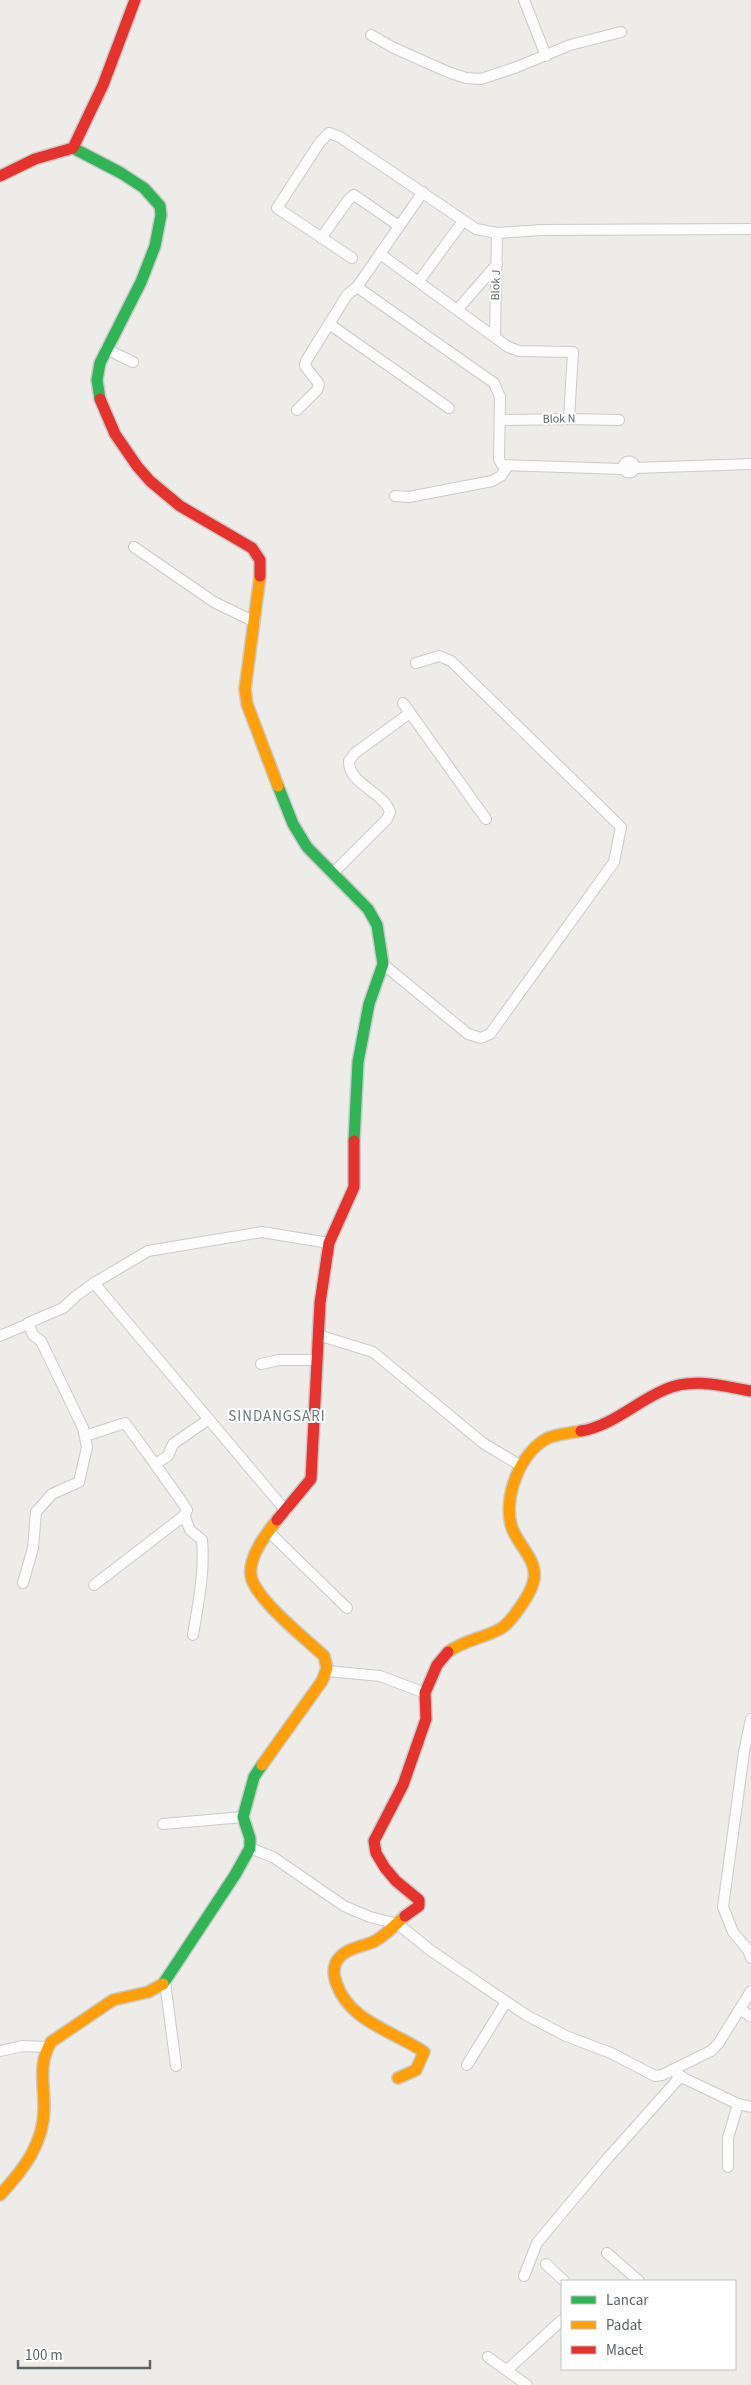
<svg xmlns="http://www.w3.org/2000/svg" width="751" height="2385" viewBox="0 0 751 2385" font-family="'Source Sans 3',sans-serif">
	<style>
		.lines { fill: none; stroke-linecap: round; stroke-linejoin: round }
		.street-casing { stroke: #cacaca; stroke-width: 12 }
		.fast-casing { stroke: #c9caca; stroke-width: 14 }
		.slow-casing { stroke: #c9caca; stroke-width: 14 }
		.jam-casing { stroke: #c9caca; stroke-width: 14 }
		.street { stroke: #fcfcfc; stroke-width: 10 }
		.fast { stroke: #30b455; stroke-width: 11 }
		.slow { stroke: #ff9f0a; stroke-width: 11 }
		.jam { stroke: #e5322d; stroke-width: 11 }
		.labels { text-anchor: middle; dominant-baseline: central; stroke-width: 4; stroke-linejoin: round; paint-order: stroke }
		.street-label { font-size: 12px; fill: #5d6468; stroke: #fff }
		.quarter-label { font-size: 15px; letter-spacing: 1px; fill: #6e767a; stroke: #fff }
	</style>
	<rect width="100%" height="100%" fill="#eeece9"/>
	<g class="lines">
		<!-- street casing -->
		<g class="street-casing">
			<g id="street">
				<polyline points="524,0 546,56"/>
				<polyline points="371,35 394,48 448,72 466,78 481,79 517,67 570,45 621,32"/>
				<polyline points="423,192 357,287 494,383 500,397 499,459 502,465 623,469"/>
				<polyline points="321,238 349,199 354,195 399,226"/>
				<polyline points="380,254 508,347 519,351 573,352 569,419"/>
				<polyline points="352,258 277,208 320,142 329,133 340,137 476,229 497,233 542,230 751,229"/>
				<polyline points="419,281 463,221"/>
				<polyline points="357,287 347,295 329,324 449,408"/>
				<polyline points="458,309 497,264"/>
				<polyline points="495,337 497,233"/>
				<polyline points="106,349 133,362"/>
				<polyline points="297,410 317,390 319,384 305,366 306,361 329,324"/>
				<polyline points="500,420 569,419 619,420"/>
				<circle cx="629" cy="467" r="5.5"/>
				<polyline points="634,468 751,464"/>
				<polyline points="395,496 409,497 492,481 501,476 507,467"/>
				<polyline points="134,547 214,602 255,622"/>
				<polyline points="403,703 486,819"/>
				<path d="M333 873 387 819 390 812C384 792 348 784 349 761L355 753 410 713"/>
				<polyline points="383,964 468,1034 481,1038 490,1034 614,862 621,827 451,661 439,656 416,663"/>
				<polyline points="318,1335 373,1352 483,1443 521,1466"/>
				<polyline points="0,1336 28,1324"/>
				<polyline points="261,1364 279,1360 317,1360"/>
				<polyline points="85,1436 125,1423 155,1464"/>
				<polyline points="286,1511 94,1283 148,1251 262,1232 329,1243"/>
				<path d="M184 1515 190 1530 202 1540C205 1572 198 1604 193 1635"/>
				<polyline points="269,1532 347,1608"/>
				<polyline points="23,1583 33,1548 36,1512 52,1494 79,1482 87,1447 83,1428 41,1341 33,1335 28,1323 63,1308 76,1296 94,1283"/>
				<polyline points="94,1585 185,1515 187,1510 184,1505 155,1464 168,1456 173,1444 209,1419"/>
				<polyline points="327,1671 380,1676 425,1693"/>
				<polyline points="751,1719 744,1752 723,1907 733,1932 748,1950 751,1958"/>
				<polyline points="163,1824 243,1817"/>
				<polyline points="250,1848 273,1857 344,1906 370,1917 398,1924 430,1950 526,2015 566,2036 611,2053 655,2076 662,2075 711,2051 718,2044 751,1991"/>
				<polyline points="165,1982 176,2066"/>
				<polyline points="740,2009 751,2017"/>
				<polyline points="0,2051 23,2046 47,2047"/>
				<polyline points="467,2065 506,2002"/>
				<polyline points="677,2075 738,2104 751,2107"/>
				<polyline points="728,2167 728,2138 738,2104"/>
				<polyline points="607,2253 639,2281"/>
				<polyline points="546,2264 564,2281"/>
				<polyline points="524,2276 537,2243 607,2159 681,2076"/>
				<polyline points="488,2357 527,2385"/>
				<polyline points="507,2370 562,2320"/>
			</g>
		</g>
		<!-- fast casing -->
		<g class="fast-casing">
			<g id="fast">
				<polyline points="73,148 121,173 144,188 160,206 161,215 155,246 141,282 100,363 97,380 100,399"/>
				<polyline points="278,786 293,824 307,847 368,909 377,925 383,964 369,1004 358,1062 354,1141"/>
				<polyline points="163,1984 235,1875 250,1848 250,1838 243,1817 254,1777 262,1765"/>
			</g>
		</g>
		<!-- slow casing -->
		<g class="slow-casing">
			<g id="slow">
				<polyline points="260,576 245,689 247,704 278,786"/>
				<path d="M448 1652C466 1639 482 1639 500 1629 510 1624 530 1595 533 1583 540 1562 519 1547 512 1528 502 1499 520 1452 548 1438 557 1434 571 1433 581 1431"/>
				<path d="M262 1765 322 1681 327 1668 324 1656C306 1639 255 1599 251 1576 248 1557 266 1534 277 1520"/>
				<path d="M398 2078 416 2070 424 2052C393 2031 348 2021 336 1982 332 1971 334 1961 343 1954 352 1947 365 1946 375 1941 386 1935 395 1925 405 1916"/>
				<path d="M0 2195C23 2170 45 2143 44 2106 44 2083 38 2064 51 2042L113 2000 148 1992 163 1984"/>
			</g>
		</g>
		<!-- jam casing -->
		<g class="jam-casing">
			<g id="jam">
				<polyline points="0,176 35,159 73,148 103,85 135,0"/>
				<polyline points="100,399 115,434 137,466 150,481 180,506 252,548 260,560 260,576"/>
				<path d="M581 1431C612 1426 636 1402 664 1390 692 1377 722 1386 751 1391"/>
				<polyline points="277,1520 311,1479 320,1303 329,1243 354,1187 354,1141"/>
				<polyline points="405,1916 419,1906 419,1900 396,1881 385,1868 376,1853 374,1841 403,1785 426,1719 425,1693 437,1665 448,1652"/>
			</g>
		</g>
		<!-- street -->
		<use href="#street" class="street"/>
		<!-- fast -->
		<use href="#fast" class="fast"/>
		<!-- slow -->
		<use href="#slow" class="slow"/>
		<!-- jam -->
		<use href="#jam" class="jam"/>
	</g>
	<g class="labels">
		<!-- street labels -->
		<g class="street-label">
			<text transform="translate(496 285) rotate(-88)">Blok J</text>
			<text transform="translate(559 419) rotate(-1)">Blok N</text>
		</g>
		<!-- quarter labels -->
		<g class="quarter-label">
			<text x="277" y="1416">SINDANGSARI</text>
		</g>
	</g>
	<!-- legend -->
	<rect x="561" y="2280" width="175" height="90" fill="#ffffff" stroke="#bec1c3"/>
	<rect x="571" y="2296" width="25" height="8" fill="#30b455" stroke="#bec1c3"/>
	<text x="606" y="2305" font-size="15" fill="#5d6468">Lancar</text>
	<rect x="571" y="2321" width="25" height="8" fill="#ff9f0a" stroke="#bec1c3"/>
	<text x="606" y="2330" font-size="15" fill="#5d6468">Padat</text>
	<rect x="571" y="2346" width="25" height="8" fill="#e5322d" stroke="#bec1c3"/>
	<text x="606" y="2355" font-size="15" fill="#5d6468">Macet</text>
	<!-- scale -->
	<path d="M18 2360v8h132v-8" fill="none" stroke="#5d6468" stroke-width="2.5"/>
	<text x="25" y="2360" font-size="15" fill="#5d6468" stroke="#ffffff" stroke-width="4" paint-order="stroke">100 m</text>
</svg>
